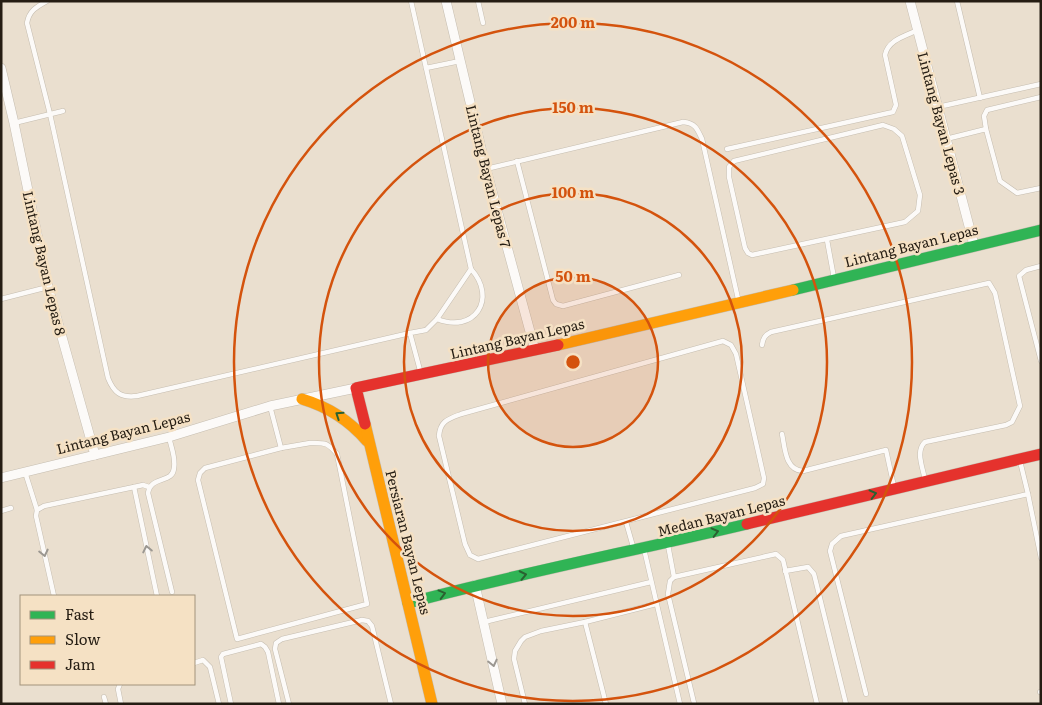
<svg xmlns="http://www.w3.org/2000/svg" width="1042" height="705" viewBox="0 0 1042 705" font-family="Literata,serif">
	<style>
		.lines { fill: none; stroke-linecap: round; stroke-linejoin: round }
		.lane-casing { stroke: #c5bdb0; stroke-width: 5.5 }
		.street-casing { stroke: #c5bdb0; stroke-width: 10 }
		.fast-casing { stroke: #c5bdb0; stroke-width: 12 }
		.slow-casing { stroke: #c5bdb0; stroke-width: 12 }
		.jam-casing { stroke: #c5bdb0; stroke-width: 12 }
		.lane { stroke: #fcfaf8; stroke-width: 4.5 }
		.street { stroke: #fcfaf8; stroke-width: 9 }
		.fast { stroke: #30b455; stroke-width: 11 }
		.slow { stroke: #ff9f0a; stroke-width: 11 }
		.jam { stroke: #e5322d; stroke-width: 11 }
		.oneway { stroke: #2a6131 }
		.oneway2 { stroke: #9b9791 }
		.ring { fill: none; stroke: #d4530d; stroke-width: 2.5 }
		.labels { text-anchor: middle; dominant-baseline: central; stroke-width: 5; stroke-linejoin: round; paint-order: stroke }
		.street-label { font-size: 14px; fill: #251d13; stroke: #f5e1c4 }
		.centre { fill: #d4530d; stroke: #f5e1c4; stroke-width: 2.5 }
		.ring-label { font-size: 15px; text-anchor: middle; font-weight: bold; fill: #d4530d; stroke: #f5e1c4; stroke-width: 5; stroke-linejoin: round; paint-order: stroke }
	</style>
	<rect width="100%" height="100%" fill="#eadfcf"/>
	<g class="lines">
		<!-- lane casing -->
		<g class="lane-casing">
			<g id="lane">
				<path d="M47 1C36 7 29 11 27 23L50 114 108 378C114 393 121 398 137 396L410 333"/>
				<polyline points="411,1 426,68 460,61"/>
				<polyline points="478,1 483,23"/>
				<polyline points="957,1 980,98"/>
				<polyline points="938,107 1041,84"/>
				<polyline points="14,123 63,111"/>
				<polygon points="883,125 894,129 902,136 920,195 918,211 905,222 752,255 748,253 745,248 729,177 729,167 734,161"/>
				<polyline points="986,129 984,116 987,110 1041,97"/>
				<polyline points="946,139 986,129 1000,181 1017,193 1041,188"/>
				<path d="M727 149 893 112 896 105 885 55C888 40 905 36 918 30"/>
				<polyline points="517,161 553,300 556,304 563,306 679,275"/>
				<path d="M486 169 683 122C695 123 697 128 702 139L739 303"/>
				<polyline points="827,240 834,278"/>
				<polyline points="1041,266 1026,270 1019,276 1041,361"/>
				<polyline points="1,299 48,287"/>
				<path d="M437 319C474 334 498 299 471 269"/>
				<path d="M723 341 731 345 736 354 764 478 763 484 755 488 478 559 470 555 465 544 439 436C440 421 448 419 461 414Z"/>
				<path d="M762 345C763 338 765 335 771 332L989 283 995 293 1020 406 1012 422 1006 425 925 442C915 451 923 468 925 480"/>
				<polyline points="421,374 410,333 426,330 437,319 471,269 426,68"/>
				<polyline points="270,406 281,448"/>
				<path d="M782 434C785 448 785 470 803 471L886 450 894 487"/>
				<path d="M169 437C171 447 176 458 174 468 173 484 151 475 148 493L172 592"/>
				<path d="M310 443C325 443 327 442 337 454L367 604 237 639 198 480 200 473 205 468 281 448Z"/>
				<polyline points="25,472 37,510 36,516 54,596"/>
				<polyline points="134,487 157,596"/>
				<polyline points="1028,494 1041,558"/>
				<polyline points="37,510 44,506 134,487 143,485 149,487"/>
				<polyline points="1,511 11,508"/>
				<polyline points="626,522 634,550"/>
				<polyline points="668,545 674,577"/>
				<polyline points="644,549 680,704"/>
				<polyline points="785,571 808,567 814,574 846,704"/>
				<polyline points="484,622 651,582"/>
				<polyline points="585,622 606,704"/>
				<polyline points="194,663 203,660 210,667 219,704"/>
				<polyline points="120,684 118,689 121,704"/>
				<polyline points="1040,692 1041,692"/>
				<polyline points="866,694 830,551 832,544 841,536 1028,494 1020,461"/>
				<polyline points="104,697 106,704"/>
				<polyline points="694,703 668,594 670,581 674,577 776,554 783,560 817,704"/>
				<polyline points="231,704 221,657 223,654 261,644 265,647 268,652 279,704"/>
				<polyline points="289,704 275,649 276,643 282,639 362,620 368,621 372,626 391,704"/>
				<polyline points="525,704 514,659 515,651 521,641 525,637 541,631 585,622 656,604"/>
			</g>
		</g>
		<!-- street casing -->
		<g class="street-casing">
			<g id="street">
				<polyline points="446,1 486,169 535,350"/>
				<polyline points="910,1 974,245"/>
				<polyline points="1,68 14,123 48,287 95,455"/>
				<polyline points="1,478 169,437 270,406 356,388"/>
				<polyline points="475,585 502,704"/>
			</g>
		</g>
		<!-- fast casing -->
		<g class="fast-casing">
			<g id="fast">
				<polyline points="793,290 1041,230"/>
				<path d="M408 603C520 573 634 551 747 524"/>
			</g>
		</g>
		<!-- slow casing -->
		<g class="slow-casing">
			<g id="slow">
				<polyline points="558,345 793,290"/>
				<path d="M302 399C329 407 349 420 367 441"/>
				<polyline points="365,424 432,704"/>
			</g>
		</g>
		<!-- jam casing -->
		<g class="jam-casing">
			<g id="jam">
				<polyline points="365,424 356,388 558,345"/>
				<polyline points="747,524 1041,454"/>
			</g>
		</g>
		<!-- lane -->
		<use href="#lane" class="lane"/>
		<!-- street -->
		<use href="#street" class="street"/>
		<!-- fast -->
		<use href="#fast" class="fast"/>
		<!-- slow -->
		<use href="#slow" class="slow"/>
		<!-- jam -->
		<use href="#jam" class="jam"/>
	</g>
	<!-- one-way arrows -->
	<defs><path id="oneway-chevron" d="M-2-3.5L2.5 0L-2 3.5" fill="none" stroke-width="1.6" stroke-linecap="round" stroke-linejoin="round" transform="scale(1.25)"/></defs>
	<g class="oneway">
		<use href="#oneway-chevron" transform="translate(339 415) rotate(-146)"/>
		<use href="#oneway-chevron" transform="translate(873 494) rotate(-14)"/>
		<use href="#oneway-chevron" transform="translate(715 532) rotate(-14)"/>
		<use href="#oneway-chevron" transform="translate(523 575) rotate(-12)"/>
		<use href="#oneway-chevron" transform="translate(442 594) rotate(-15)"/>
	</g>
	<g class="oneway2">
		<use href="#oneway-chevron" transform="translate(147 549) rotate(-102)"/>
		<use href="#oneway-chevron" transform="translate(44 553) rotate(77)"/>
		<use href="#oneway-chevron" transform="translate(493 663) rotate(77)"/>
	</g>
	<!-- distance rings -->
	<circle cx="573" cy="362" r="85" fill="#d4530d" fill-opacity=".12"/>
	<g class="ring">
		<circle cx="573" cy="362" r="85"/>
		<circle cx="573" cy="362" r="169"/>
		<circle cx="573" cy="362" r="254"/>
		<circle cx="573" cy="362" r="339"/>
	</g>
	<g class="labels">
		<!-- street labels -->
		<g class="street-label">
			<text transform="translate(942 123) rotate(75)">Lintang Bayan Lepas 3</text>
			<text transform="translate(489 176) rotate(76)">Lintang Bayan Lepas 7</text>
			<text transform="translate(911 245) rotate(-14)">Lintang Bayan Lepas</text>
			<text transform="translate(45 263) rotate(77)">Lintang Bayan Lepas 8</text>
			<text transform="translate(517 338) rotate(-13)">Lintang Bayan Lepas</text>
			<text transform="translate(123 432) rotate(-14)">Lintang Bayan Lepas</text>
			<text transform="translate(721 515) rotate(-14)">Medan Bayan Lepas</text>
			<text transform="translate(409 542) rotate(76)">Persiaran Bayan Lepas</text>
		</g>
	</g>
	<circle cx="573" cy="362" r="8" class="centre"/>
	<g class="ring-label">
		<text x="573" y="28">200 m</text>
		<text x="573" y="113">150 m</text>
		<text x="573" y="198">100 m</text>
		<text x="573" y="282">50 m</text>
	</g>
	<!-- border -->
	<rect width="1042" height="705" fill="none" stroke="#251d13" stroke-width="5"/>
	<!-- legend -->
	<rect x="20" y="595" width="175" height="90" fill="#f5e1c4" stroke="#a2937d"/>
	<rect x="30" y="611" width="25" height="8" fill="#30b455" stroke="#a2937d"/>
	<text x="65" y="620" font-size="15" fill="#251d13">Fast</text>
	<rect x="30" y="636" width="25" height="8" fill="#ff9f0a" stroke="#a2937d"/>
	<text x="65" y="645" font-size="15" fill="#251d13">Slow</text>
	<rect x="30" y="661" width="25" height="8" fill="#e5322d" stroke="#a2937d"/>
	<text x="65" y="670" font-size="15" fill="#251d13">Jam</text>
</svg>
